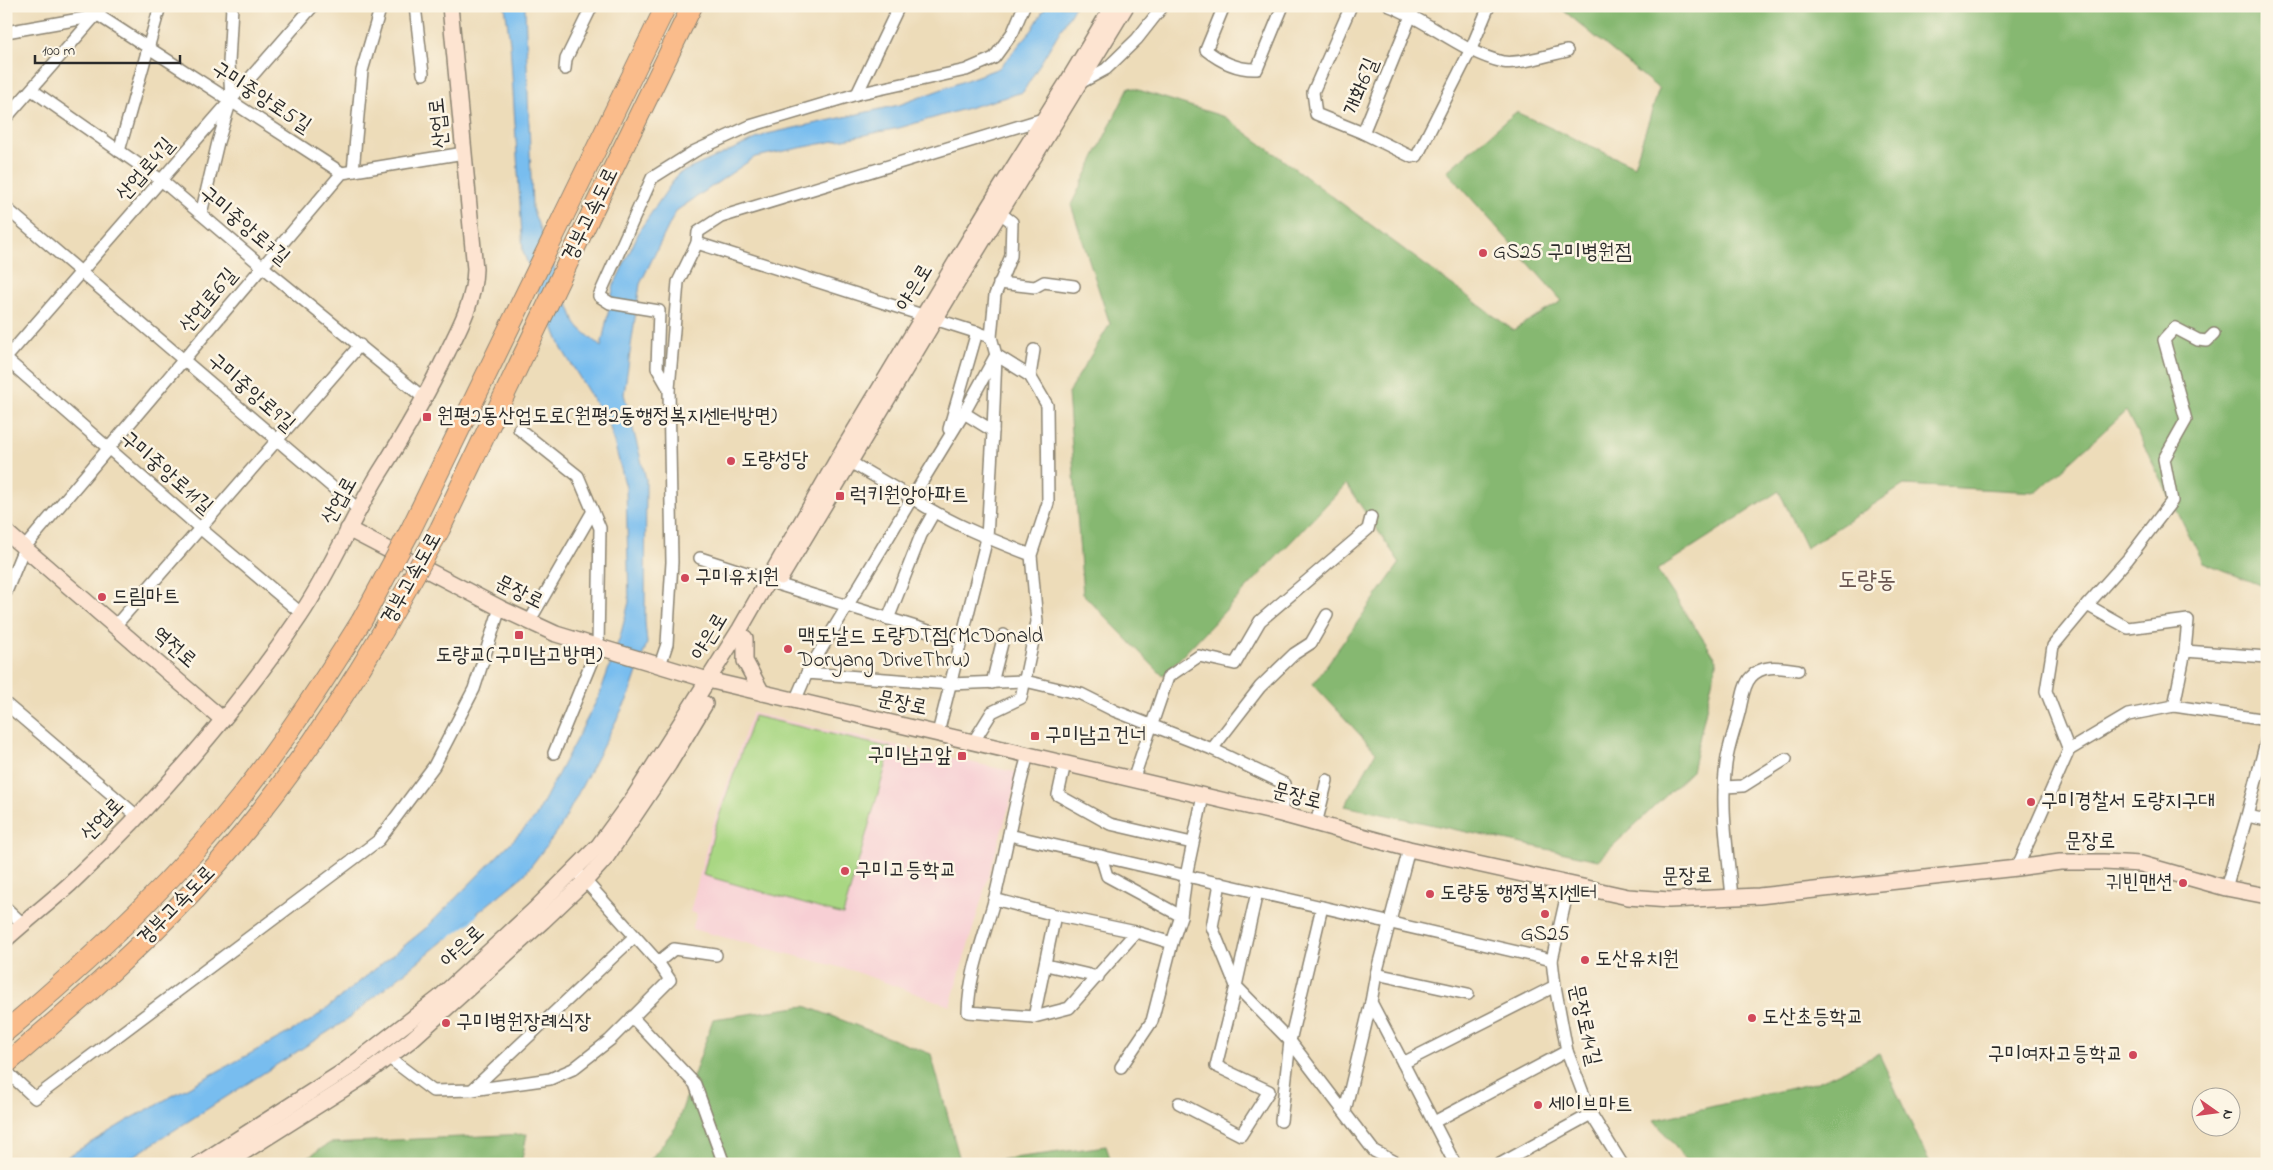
<svg xmlns="http://www.w3.org/2000/svg" width="2273" height="1170" viewBox="0 0 2273 1170" font-family="'Indie Flower','Poor Story',sans-serif">
	<style>
		.built { fill: #f7cfd4 }
		.green { fill: #a9d783; stroke: #6a8157 }
		.forest { fill: #86b871; stroke: #58724e }
		.water { fill: #78bdef; stroke: #52748d }
		.lines { fill: none; stroke-linecap: round; stroke-linejoin: round }
		.stream { stroke: #78bdef; stroke-width: 3 }
		.street-casing { stroke: #8c8472; stroke-width: 14 }
		.secondary-casing { stroke: #8c8472; stroke-width: 18 }
		.highway-casing { stroke: #8c8472; stroke-width: 22 }
		.street { stroke: #fff; stroke-width: 11 }
		.secondary { stroke: #fde4d1; stroke-width: 15 }
		.highway { stroke: #fabc8b; stroke-width: 20 }
		.highway-bridge-casing { stroke: #8c8472; stroke-width: 22; stroke-linecap: butt }
		.highway-bridge { stroke: #fabc8b; stroke-width: 20 }
		.poi-dot { fill: #d1495b; stroke: #fcf5e5; stroke-width: 2 }
		.labels { text-anchor: middle; dominant-baseline: central; stroke-width: 5; stroke-linejoin: round; paint-order: stroke }
		.street-label { font-size: 21px; fill: #2b2b2b; stroke: #fcf5e5 }
		.poi-label { font-size: 21px; fill: #2b2b2b; stroke: #fcf5e5; text-anchor: start }
		.quarter-label { font-size: 24px; fill: #685450; stroke: #fcf5e5 }
	</style>
	<rect width="100%" height="100%" fill="#fcf5e5"/>
	<filter id="ink" filterUnits="userSpaceOnUse"><feTurbulence type="fractalNoise" baseFrequency=".02" numOctaves="2"/><feDisplacementMap in="SourceGraphic" scale="10" xChannelSelector="R" yChannelSelector="G"/><feConvolveMatrix kernelMatrix="1 2 1 2 8 2 1 2 1" color-interpolation-filters="sRGB"/></filter>
	<filter id="wash" filterUnits="userSpaceOnUse"><feTurbulence type="fractalNoise" baseFrequency=".0096" numOctaves="4" result="noise"/><feDisplacementMap in="SourceGraphic" scale="20" xChannelSelector="R" yChannelSelector="G"/><feGaussianBlur stdDeviation="1.12" result="paint"/><feColorMatrix in="noise" values="0 0 0 0 0 0 0 0 0 0 0 0 0 0 0 0 0 1.4 0 .05"/><feComposite in="paint" operator="in"/></filter>
	<g filter="url(#wash)">
		<rect width="100%" height="100%" fill="#eddcb9"/>
		<!-- built -->
		<polygon class="built" points="752,713 1019,773 950,1006 854,971 692,929 697,914 690,912 711,830"/>
		<!-- green -->
		<polygon class="green" points="754,716 891,748 843,915 703,875 715,828"/>
		<!-- forest -->
		<g class="forest">
			<polygon points="1558,6 2267,6 2267,588 2203,562 2126,411 2037,492 1904,485 1806,548 1779,491 1657,570 1717,660 1692,771 1598,860 1345,806 1376,752 1313,684 1400,563 1346,484 1163,676 1083,594 1068,393 1110,324 1071,205 1129,87 1225,117 1513,330 1562,301 1447,171 1516,112 1634,166 1659,89"/>
			<polygon points="805,1006 931,1054 961,1164 647,1164 676,1127 713,1019"/>
			<polygon points="1879,1054 1930,1164 1689,1164 1654,1120 1818,1082"/>
			<polygon points="527,1134 521,1164 297,1164 330,1143"/>
			<polygon points="1106,1146 1112,1164 968,1164"/>
		</g>
		<!-- water -->
		<polygon class="water" points="505,6 525,6 532,208 576,325 601,347 614,285 641,228 678,174 767,134 899,105 999,68 1032,30 1046,6 1075,6 1023,92 899,128 755,157 676,211 640,284 624,394 646,479 645,622 647,643 628,698 560,828 524,875 345,1021 137,1154 121,1164 55,1164 130,1119 312,1020 426,928 535,818 599,696 620,637 629,602 626,488 610,427 562,349 523,252 510,43"/>
		<g class="lines">
			<!-- stream -->
			<polyline class="stream" points="448,937 470,921 476,914"/>
		</g>
	</g>
	<g filter="url(#ink)">
		<g class="lines">
			<!-- street casing -->
			<g class="street-casing">
				<g id="street">
					<polyline points="84,6 342,173"/>
					<polyline points="415,6 423,74"/>
					<path d="M1224 6 1206 50C1221 62 1238 70 1257 69L1283 6"/>
					<polyline points="1351,6 1313,92 1316,114 1363,133"/>
					<path d="M1390 6C1429 21 1463 53 1503 62 1519 65 1551 54 1567 51"/>
					<polyline points="6,32 97,16"/>
					<polyline points="565,69 566,59 592,6"/>
					<polyline points="1082,82 1106,69 1137,39 1163,6"/>
					<polyline points="32,90 161,180 263,267 425,399"/>
					<polyline points="857,94 899,6"/>
					<polyline points="6,118 104,6"/>
					<polyline points="119,151 160,6"/>
					<polyline points="1417,156 1471,49 1489,6"/>
					<polyline points="1412,157 1363,133 1415,6"/>
					<polyline points="353,171 362,71 381,6"/>
					<polyline points="6,208 358,509"/>
					<polyline points="201,214 218,142 231,100 229,63 232,6"/>
					<polyline points="697,243 991,337"/>
					<polyline points="999,283 1035,287 1044,282 1074,286"/>
					<polyline points="6,358 313,6"/>
					<polyline points="6,359 200,528 302,614"/>
					<polyline points="1030,376 1034,350"/>
					<polyline points="669,389 657,368 659,311 610,303 599,296 652,178 695,151 750,126 857,94 966,70 994,58 1013,32 1024,6"/>
					<polyline points="964,413 993,431 996,355 991,337 995,295 1011,256 1012,222 1000,213"/>
					<polyline points="519,429 578,476 600,528 598,646 554,753"/>
					<polyline points="949,429 977,332"/>
					<polyline points="700,558 768,580"/>
					<polyline points="777,584 961,641"/>
					<polyline points="6,592 24,548 342,173 464,153"/>
					<polyline points="2087,605 2128,559 2172,501 2164,459 2186,420 2164,340 2175,328 2198,340 2207,341 2214,334"/>
					<polyline points="888,619 921,535 934,512"/>
					<polyline points="529,622 593,511"/>
					<polyline points="115,626 360,345"/>
					<polyline points="660,665 667,644 672,562 669,389 678,282 697,243 698,232 721,217 1043,119"/>
					<polyline points="807,673 912,498 850,462"/>
					<polyline points="992,683 1004,635"/>
					<polyline points="795,701 807,673 950,684 1025,681 1081,694 1115,711 1212,749 1285,784 1281,814"/>
					<polyline points="6,704 137,816"/>
					<polyline points="2174,706 2185,651 2267,657"/>
					<polyline points="938,733 987,538 993,431"/>
					<path d="M974 741 992 712 1021 698 1037 622 1031 555 1048 503 1047 405 1030 376 996 355 964 413 912 498C949 523 990 539 1031 555"/>
					<polyline points="1212,749 1260,687 1294,654 1311,643 1327,615"/>
					<polyline points="2069,750 2046,691 2053,646 2087,605 2128,628 2188,620 2185,651"/>
					<polyline points="1065,763 1058,795 1110,824 1192,843"/>
					<polyline points="2259,769 2247,816 2267,820"/>
					<polyline points="2265,770 2259,769 2267,738"/>
					<polyline points="1133,780 1168,677 1199,656 1235,664 1260,621 1368,529 1371,517"/>
					<polyline points="1724,787 1743,786 1786,759"/>
					<polyline points="1316,824 1327,780"/>
					<polyline points="1009,835 1552,960"/>
					<polyline points="1409,849 1376,974 1371,1002 1403,1063 1555,986"/>
					<polyline points="1101,856 1107,876 1181,916"/>
					<polyline points="2017,868 2069,750 2128,715 2174,706 2267,720"/>
					<polyline points="1569,885 1552,960 1555,986 1567,1051 1591,1114 1622,1164"/>
					<polyline points="2226,888 2247,816"/>
					<polyline points="1257,892 1236,986 1290,1041 1322,907"/>
					<path d="M1732 897C1728 853 1720 808 1726 764 1728 747 1735 729 1739 713 1742 702 1743 685 1751 677 1763 663 1782 668 1798 670"/>
					<path d="M994 899 1055 915 1136 932 1069 1008 1034 1017 968 1012C969 974 984 937 994 901 1006 852 1014 803 1028 755"/>
					<polyline points="6,908 23,924"/>
					<polyline points="1136,932 1172,943 1181,916 1186,876 1203,796"/>
					<polyline points="658,962 674,949 716,955"/>
					<polyline points="1046,965 1098,977"/>
					<polyline points="1376,974 1468,994"/>
					<polyline points="632,1017 695,1084 724,1164"/>
					<polyline points="1034,1017 1055,915"/>
					<polyline points="1290,1041 1374,1151 1399,1164"/>
					<polyline points="388,1057 433,1091 472,1090 550,1079 573,1069 610,1040 670,980 658,962 580,875"/>
					<polyline points="1403,1063 1455,1164"/>
					<polyline points="1121,1067 1152,1021 1172,943"/>
					<polyline points="6,1071 35,1098 379,840 434,766 474,689 500,608"/>
					<polyline points="472,1090 634,937"/>
					<polyline points="1179,1103 1241,1135 1269,1091 1216,1066 1236,986 1212,927 1220,883"/>
					<polyline points="1345,1111 1371,1002"/>
					<polyline points="1281,1121 1290,1041"/>
					<polyline points="1434,1122 1567,1051"/>
					<polyline points="1500,1164 1591,1114"/>
				</g>
			</g>
			<!-- secondary casing -->
			<g class="secondary-casing">
				<g id="secondary">
					<polyline points="348,529 500,608 556,634 708,680 1281,814 1409,849 1628,897 1669,900 1759,896 2017,868 2060,862 2104,862 2141,864 2226,888 2267,896"/>
					<polyline points="6,532 222,719"/>
					<polyline points="781,577 952,291 1126,6"/>
					<polyline points="745,638 745,661 762,693"/>
					<path d="M6 939C27 920 49 903 70 884 152 807 237 710 300 616 330 572 351 520 379 474 405 433 427 395 448 351 462 323 474 300 475 269L450 6"/>
					<polyline points="199,1164 347,1069 439,998 534,910 599,845 634,797 740,629 840,455 990,205 1068,81 1113,6"/>
					<polyline points="225,1164 358,1080 411,1040 543,921 585,881 605,859 669,764 705,704"/>
				</g>
			</g>
			<!-- highway casing -->
			<g class="highway-casing">
				<g id="highway">
					<polyline points="564,215 666,6"/>
					<polyline points="583,231 692,6"/>
					<path d="M6 1031C90 961 172 884 240 798 285 741 324 681 362 620"/>
					<path d="M6 1064C62 1016 118 968 169 916 253 831 323 733 383 631"/>
				</g>
			</g>
			<!-- street -->
			<use href="#street" class="street"/>
			<!-- secondary -->
			<use href="#secondary" class="secondary"/>
			<!-- highway -->
			<use href="#highway" class="highway"/>
			<!-- highway-bridge casing -->
			<g class="highway-bridge-casing">
				<g id="highway-bridge">
					<polyline points="362,620 411,529 564,215"/>
					<polyline points="383,631 440,529 583,231"/>
				</g>
			</g>
			<!-- highway-bridge -->
			<use href="#highway-bridge" class="highway-bridge"/>
		</g>
	</g>
	<!-- markers -->
	<g class="poi-dot">
		<circle cx="1483" cy="253" r="5"/>
		<rect x="422" y="412" width="10" height="10" rx="2.5"/>
		<circle cx="731" cy="461" r="5"/>
		<rect x="835" y="491" width="10" height="10" rx="2.5"/>
		<circle cx="685" cy="578" r="5"/>
		<circle cx="102" cy="597" r="5"/>
		<rect x="514" y="630" width="10" height="10" rx="2.5"/>
		<circle cx="788" cy="649" r="5"/>
		<rect x="1030" y="731" width="10" height="10" rx="2.5"/>
		<rect x="957" y="751" width="10" height="10" rx="2.5"/>
		<circle cx="2031" cy="802" r="5"/>
		<circle cx="845" cy="871" r="5"/>
		<circle cx="2183" cy="883" r="5"/>
		<circle cx="1430" cy="894" r="5"/>
		<circle cx="1545" cy="914" r="5"/>
		<circle cx="1585" cy="960" r="5"/>
		<circle cx="1752" cy="1018" r="5"/>
		<circle cx="446" cy="1023" r="5"/>
		<circle cx="2133" cy="1055" r="5"/>
		<circle cx="1538" cy="1105" r="5"/>
	</g>
	<g class="labels">
		<!-- street labels -->
		<g class="street-label">
			<text transform="translate(1362 87) rotate(-68)">개화6길</text>
			<text transform="translate(261 98) rotate(33)">구미중앙로5길</text>
			<text transform="translate(440 123) rotate(-96)">산업로</text>
			<text transform="translate(146 170) rotate(-49)">산업로4길</text>
			<text transform="translate(591 215) rotate(-64)">경부고속도로</text>
			<text transform="translate(244 226) rotate(40)">구미중앙로7길</text>
			<text transform="translate(915 288) rotate(-59)">야은로</text>
			<text transform="translate(209 301) rotate(-50)">산업로6길</text>
			<text transform="translate(251 393) rotate(41)">구미중앙로9길</text>
			<text transform="translate(166 473) rotate(41)">구미중앙로11길</text>
			<text transform="translate(340 501) rotate(-61)">산업로</text>
			<text transform="translate(412 579) rotate(-61)">경부고속도로</text>
			<text transform="translate(519 593) rotate(26)">문장로</text>
			<text transform="translate(710 637) rotate(-59)">야은로</text>
			<text transform="translate(174 648) rotate(41)">역전로</text>
			<text transform="translate(902 704) rotate(12)">문장로</text>
			<text transform="translate(1297 797) rotate(15)">문장로</text>
			<text transform="translate(103 820) rotate(-46)">산업로</text>
			<text x="2090" y="842">문장로</text>
			<text transform="translate(1687 877) rotate(-1)">문장로</text>
			<text transform="translate(177 906) rotate(-46)">경부고속도로</text>
			<text transform="translate(463 947) rotate(-43)">야은로</text>
			<text transform="translate(1584 1025) rotate(77)">문장로14길</text>
		</g>
		<!-- poi labels -->
		<g class="poi-label">
			<text x="1493" y="253">GS25 구미병원점</text>
			<text x="437" y="417">원평2동산업도로(원평2동행정복지센터방면)</text>
			<text x="741" y="461">도량성당</text>
			<text x="850" y="496">럭키원앙아파트</text>
			<text x="695" y="578">구미유치원</text>
			<text x="112" y="597">드림마트</text>
			<text x="798" y="637">맥도날드 도량DT점(McDonald<tspan x="798" dy="24">Doryang DriveThru)</tspan></text>
			<text x="519" y="656" text-anchor="middle">도량교(구미남고방면)</text>
			<text x="1045" y="736">구미남고건너</text>
			<text x="952" y="756" text-anchor="end">구미남고앞</text>
			<text x="2041" y="802">구미경찰서 도량지구대</text>
			<text x="855" y="871">구미고등학교</text>
			<text x="2173" y="883" text-anchor="end">귀빈맨션</text>
			<text x="1440" y="894">도량동 행정복지센터</text>
			<text x="1545" y="935" text-anchor="middle">GS25</text>
			<text x="1595" y="960">도산유치원</text>
			<text x="1762" y="1018">도산초등학교</text>
			<text x="456" y="1023">구미병원장례식장</text>
			<text x="2123" y="1055" text-anchor="end">구미여자고등학교</text>
			<text x="1548" y="1105">세이브마트</text>
		</g>
		<!-- quarter labels -->
		<g class="quarter-label">
			<text x="1867" y="581">도량동</text>
		</g>
	</g>
	<!-- margin -->
	<rect width="2273" height="1170" fill="none" stroke="#fcf5e5" stroke-width="25"/>
	<!-- north arrow -->
	<g transform="translate(2216 1112) rotate(104)"><circle r="24" fill="#fcf5e5" stroke="#a8a49b"/>
	<path d="M0-4L9 19L0 12L-9 19Z" fill="#d1495b"/>
	<text y="-8" font-size="14" font-weight="bold" text-anchor="middle" fill="#2b2b2b">N</text>
	</g>
	<!-- scale -->
	<path d="M35 55v8h145v-8" fill="none" stroke="#2b2b2b" stroke-width="2.5"/>
	<text x="42" y="55" font-size="15" fill="#2b2b2b" stroke="#fcf5e5" stroke-width="4" paint-order="stroke">100 m</text>
</svg>
